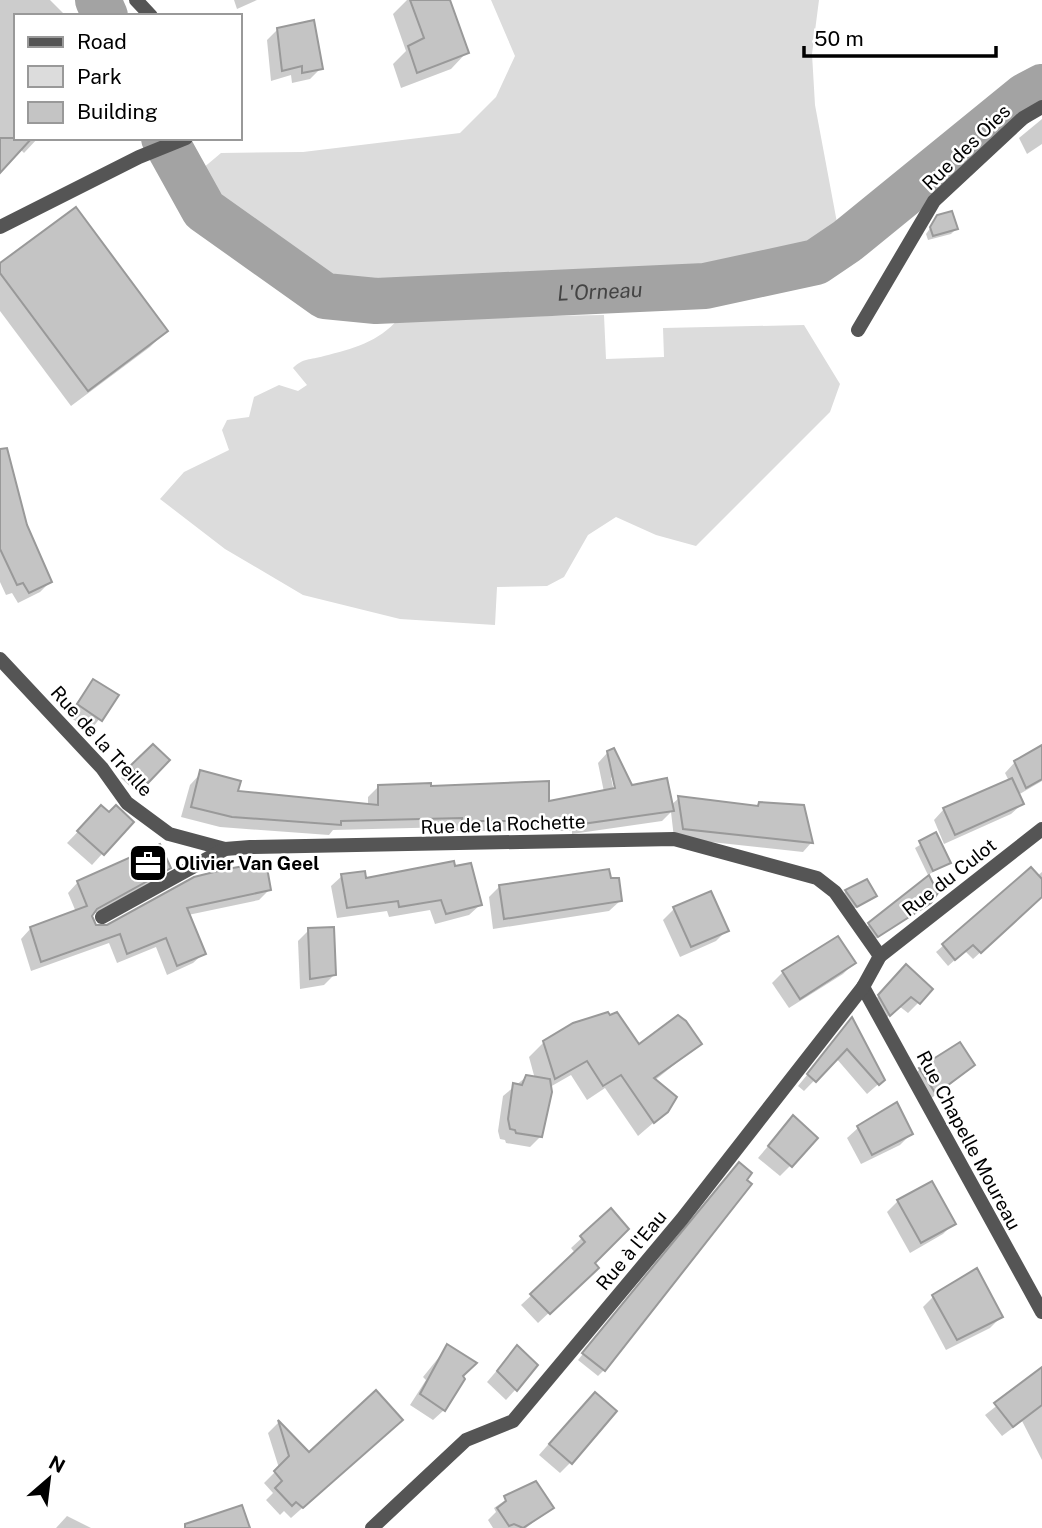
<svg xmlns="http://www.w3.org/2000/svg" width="1042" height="1528" viewBox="0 0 1042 1528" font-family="'Public Sans',sans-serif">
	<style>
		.green { fill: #dcdcdc }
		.shadow { fill: #0003; fill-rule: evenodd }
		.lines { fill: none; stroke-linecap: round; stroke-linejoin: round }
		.river { stroke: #a3a3a3; stroke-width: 46 }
		.building { fill: #c4c4c4; stroke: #999; stroke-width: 2 }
		.minor { stroke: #555; stroke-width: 14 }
		.labels { text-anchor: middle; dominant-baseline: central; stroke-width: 5; stroke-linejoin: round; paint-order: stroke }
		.street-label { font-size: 19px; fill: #000; stroke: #fff }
		.poi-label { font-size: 19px; font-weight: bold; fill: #000; stroke: #fff; text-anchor: start }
		.water-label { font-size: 21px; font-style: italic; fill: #444; stroke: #fff }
	</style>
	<rect width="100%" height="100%" fill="#fff"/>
	<!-- green -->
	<g class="green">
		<polygon points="491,0 819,0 812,54 815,105 838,228 811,247 706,275 363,290 332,283 221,207 196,174 221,153 303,152 460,133 496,97 515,56"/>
		<path d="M604 315 606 359 664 357 663 328 804 325 840 384 830 412 696 546 656 535 616 517 588 535 564 577 547 586 497 587 495 625 400 619 303 595 225 549 160 499 184 472 229 450 222 430 227 420 249 417 254 397 279 385 298 391 307 385 293 368C303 358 310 360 324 356 352 349 379 342 398 319Z"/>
	</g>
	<!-- shadow -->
	<g class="shadow">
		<polygon points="0,0 50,0 66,16 16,16 16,138 38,138 24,153 20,149 0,171"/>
		<polygon points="234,0 257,0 237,9"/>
		<polygon points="407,0 448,0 467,52 451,69 401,88 393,64 406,51 393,14"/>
		<polygon points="278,29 321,68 310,79 292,83 291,75 271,81 267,40"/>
		<polygon points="1042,119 1042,144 1027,154 1019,138"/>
		<polygon points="938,217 956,229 951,234 928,240 926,234"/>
		<polygon points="0,266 166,331 150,347 71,406 0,311"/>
		<polygon points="0,470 50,582 40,592 18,603 12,593 6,595 0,582"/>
		<polygon points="94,681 117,696 90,731 67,715"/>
		<polygon points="153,746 167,760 136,792 121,778"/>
		<polygon points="1042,747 1042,781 1018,795 1022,804 1011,814 944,844 934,820 944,809 1009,781 1005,773 1015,762"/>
		<path d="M608 752 631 786 671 805 679 798 756 807 759 804 811 843 803 852 674 838 671 812 662 821 572 834V831H452V827L333 830 329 835 220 827 181 817 190 785 200 774 236 793 368 805V797L379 786 430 788 548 803 604 792 598 763ZM611 777 616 782 615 797Z"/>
		<polygon points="91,818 131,822 92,865 67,843"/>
		<polygon points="936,835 948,863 928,875 915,848"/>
		<polygon points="169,867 159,878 90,916 95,927 107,927 195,879 269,890 259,900 188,915 204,953 193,963 167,975 156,947 117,963 109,943 31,971 21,939 31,928 76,912 68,893 78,882"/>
		<polygon points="1030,869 1037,876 1042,872 1042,897 973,959 965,951 948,966 936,952"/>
		<polygon points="342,876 365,880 480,905 469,915 435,924 430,910 389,917 387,911 337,918 331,886"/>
		<polygon points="609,880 620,901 609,911 493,929 489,897 500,886"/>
		<polygon points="846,891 874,896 852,910 842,896"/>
		<polygon points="710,893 727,930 716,941 680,957 663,920 674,909"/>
		<polygon points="931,898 873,941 865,929 870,924"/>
		<polygon points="309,930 334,975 324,985 300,989 298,941"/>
		<polygon points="854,963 843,974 789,1008 772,983 783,972"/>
		<polygon points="895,977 918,1003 908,1013 899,1006 879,1025 869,1007"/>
		<polygon points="852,1020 883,1080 867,1094 836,1058 804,1091 798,1086"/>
		<polygon points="544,1042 639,1047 700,1044 654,1081 667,1111 638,1136 605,1088 587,1100 571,1075 550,1087 541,1136 530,1147 506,1143 505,1140 500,1139 498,1131 503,1096 526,1077 535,1079 529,1057"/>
		<polygon points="973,1065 924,1104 909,1080 920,1069"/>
		<polygon points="793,1117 791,1165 780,1176 758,1158"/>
		<polygon points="858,1128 911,1134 900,1145 861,1164 847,1138"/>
		<polygon points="733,1170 604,1370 598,1376 578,1360"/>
		<polygon points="898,1201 954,1223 943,1234 910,1253 887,1212"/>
		<polygon points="611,1211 586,1278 538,1323 521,1305 576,1254 571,1248"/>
		<polygon points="933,1297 1001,1317 990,1328 946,1350 923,1307"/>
		<polygon points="448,1346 461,1376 444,1410 433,1420 410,1405 426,1380 423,1377"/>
		<polygon points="517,1347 516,1389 506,1400 487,1382"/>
		<polygon points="1042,1370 1042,1460 1022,1421 1002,1436 985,1415"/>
		<polygon points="584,1404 570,1463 560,1473 539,1455"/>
		<polygon points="278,1423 309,1454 390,1430 291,1518 284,1511 280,1515 266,1500 273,1493 264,1483 279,1468 268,1433"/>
		<polygon points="525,1486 552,1507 526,1528 493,1528 488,1520 496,1512 494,1508"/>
		<polygon points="67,1516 91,1528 56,1528"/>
	</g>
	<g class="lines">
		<!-- river -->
		<g class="river">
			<polyline points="98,0 105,16"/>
			<path id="s1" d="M164 138 204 210 325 296 376 301 705 286 816 262 847 241 1025 96 1042 87"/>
		</g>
	</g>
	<!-- building -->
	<g class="building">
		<polygon points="410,0 450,0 469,53 417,73 408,46 424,38"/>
		<polygon points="314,20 323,69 302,73 302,66 282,71 277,28"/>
		<polygon points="0,138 32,138 0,173"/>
		<polygon points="76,207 168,331 88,391 0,273 0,263"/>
		<polygon points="952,211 958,229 933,236 930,227 937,215"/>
		<polygon points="7,448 27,525 52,582 29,593 23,583 17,585 0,549 0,449"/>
		<polygon points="93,679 119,695 102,721 77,704"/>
		<polygon points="153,744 170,760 148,783 130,766"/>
		<polygon points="1042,745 1042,779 1026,788 1014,761"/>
		<polygon points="614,748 632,785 667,778 674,811 582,824 582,821 462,821 462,818 341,821 341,825 232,817 191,807 200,770 241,781 238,791 378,805 378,785 431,783 431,786 549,781 549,801 615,788 607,751"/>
		<polygon points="1012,778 1024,804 955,835 943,808"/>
		<polygon points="678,796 758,806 759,802 804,805 813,843 683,829"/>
		<polygon points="101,805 109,812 116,805 134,822 104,855 77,831"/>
		<polygon points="936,832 951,863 933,871 919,841"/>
		<polygon points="160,844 171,868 97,909 92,916 96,925 107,925 194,877 222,870 266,862 271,890 187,908 206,954 177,966 166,938 127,954 120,934 41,962 30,927 87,906 77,881"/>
		<polygon points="454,861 455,866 471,863 482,905 446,914 441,900 399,907 398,901 347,908 341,874 365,871 366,878"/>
		<polygon points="1031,867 1042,879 1042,897 981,953 973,945 955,960 942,944"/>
		<polygon points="609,869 611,878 619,878 622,901 504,919 499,885"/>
		<polygon points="929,875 938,893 931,903 878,937 868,923"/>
		<polygon points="867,879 877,896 857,907 845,890"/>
		<polygon points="711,891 729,931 691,947 673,907"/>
		<polygon points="334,927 336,975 310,979 308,928"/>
		<polygon points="838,936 856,963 800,999 782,971"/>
		<polygon points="906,964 933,989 920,1004 911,997 890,1016 878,995"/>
		<polygon points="608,1012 610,1015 617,1012 639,1044 678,1015 686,1021 702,1044 654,1078 677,1097 668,1112 654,1123 621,1075 603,1086 587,1061 555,1079 543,1041 573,1023"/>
		<polygon points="852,1017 885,1080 879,1085 847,1049 816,1082 807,1074"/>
		<polygon points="960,1042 975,1065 936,1094 919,1068"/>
		<polygon points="526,1075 550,1079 552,1092 542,1137 516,1133 515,1130 510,1129 508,1119 513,1083 522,1085"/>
		<polygon points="897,1102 913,1134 872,1155 857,1126"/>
		<polygon points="793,1115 818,1138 792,1167 768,1146"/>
		<polygon points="739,1162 752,1173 747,1180 752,1184 605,1371 582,1353"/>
		<polygon points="932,1181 956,1224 921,1243 897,1200"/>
		<polygon points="611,1208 629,1229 595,1263 599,1268 550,1314 530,1294 585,1242 580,1236"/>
		<polygon points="977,1268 1003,1317 957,1340 932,1295"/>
		<polygon points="447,1344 477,1363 463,1376 465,1379 445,1411 420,1394"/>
		<polygon points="517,1345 538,1365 517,1391 497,1371"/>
		<polygon points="1042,1367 1042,1405 1013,1427 994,1403"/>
		<polygon points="376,1390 403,1420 303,1508 296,1502 292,1506 275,1488 282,1481 274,1471 289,1456 278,1420 309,1452"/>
		<polygon points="595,1392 617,1411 572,1464 549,1444"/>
		<polygon points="536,1481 554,1508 523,1528 514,1524 509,1526 497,1508 506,1501 504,1496"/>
		<polygon points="242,1505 250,1528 185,1528 185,1524"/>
	</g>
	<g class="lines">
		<!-- minor -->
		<g class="minor">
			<polyline points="136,0 151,16"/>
			<polyline points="0,227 139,157 186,138"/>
			<polyline points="858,330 934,201 1023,118 1042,107"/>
			<polyline points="0,659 102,768 127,803 169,834 225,849"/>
			<polyline points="102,917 225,849 250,847 674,839 817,878 835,892 880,956"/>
			<polyline points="863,987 1042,1312"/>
			<polyline points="372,1528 466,1440 513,1421 682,1219 863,987 880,956 1042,829"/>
		</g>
	</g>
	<!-- icons -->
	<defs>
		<g id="office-square" transform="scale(2.0125)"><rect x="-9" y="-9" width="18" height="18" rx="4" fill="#000" stroke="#fff"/><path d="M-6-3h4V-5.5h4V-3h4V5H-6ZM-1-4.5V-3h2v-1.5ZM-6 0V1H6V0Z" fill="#fff"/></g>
	</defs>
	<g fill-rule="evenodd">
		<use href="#office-square" x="148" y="863"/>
	</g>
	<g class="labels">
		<!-- street labels -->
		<g class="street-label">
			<text transform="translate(966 147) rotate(-44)">Rue des Oies</text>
			<text transform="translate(102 741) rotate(48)">Rue de la Treille</text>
			<text transform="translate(503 824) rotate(-2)">Rue de la Rochette</text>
			<text transform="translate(949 877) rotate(-38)">Rue du Culot</text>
			<text transform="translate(969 1140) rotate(62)">Rue Chapelle Moureau</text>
			<text transform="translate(631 1250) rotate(-50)">Rue à l'Eau</text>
		</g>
		<!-- poi labels -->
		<g class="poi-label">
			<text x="175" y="863">Olivier Van Geel</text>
		</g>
		<!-- water labels -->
		<g class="water-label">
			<text stroke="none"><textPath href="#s1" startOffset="506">L'Orneau</textPath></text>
		</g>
	</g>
	<!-- legend -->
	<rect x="14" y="14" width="228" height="126" fill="#ffffff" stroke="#999999" stroke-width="2"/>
	<rect x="28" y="37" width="35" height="10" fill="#555555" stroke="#999999" stroke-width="2"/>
	<text x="77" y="49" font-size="21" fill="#000000">Road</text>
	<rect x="28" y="66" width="35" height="21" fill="#dcdcdc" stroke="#999999" stroke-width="2"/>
	<text x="77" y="84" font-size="21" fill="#000000">Park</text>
	<rect x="28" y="102" width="35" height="21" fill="#c4c4c4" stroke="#999999" stroke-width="2"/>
	<text x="77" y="119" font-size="21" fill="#000000">Building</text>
	<!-- north arrow -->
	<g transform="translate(49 1479) rotate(28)" stroke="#ffffff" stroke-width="5" paint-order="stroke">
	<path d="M0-5L12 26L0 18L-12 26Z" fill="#000000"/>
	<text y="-10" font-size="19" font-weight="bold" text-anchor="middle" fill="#000000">N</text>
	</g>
	<!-- scale -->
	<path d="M804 46v10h192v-10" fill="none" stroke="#000000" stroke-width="3.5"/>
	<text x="814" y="46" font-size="21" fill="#000000" stroke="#ffffff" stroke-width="5" paint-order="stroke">50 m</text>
</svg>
